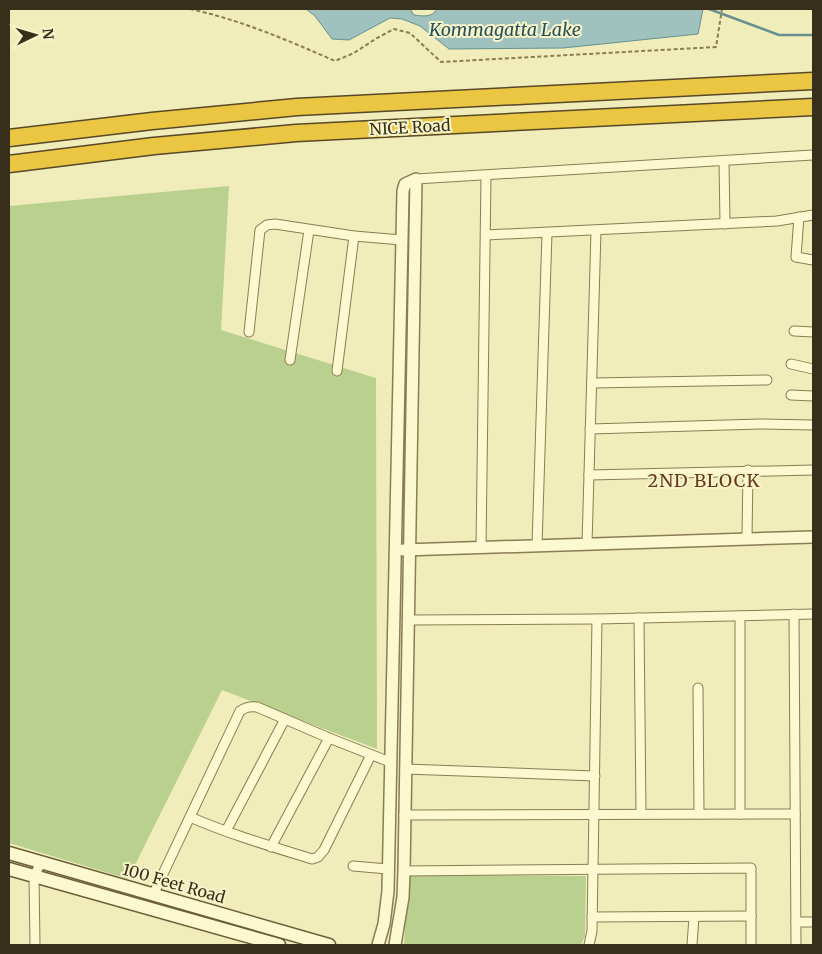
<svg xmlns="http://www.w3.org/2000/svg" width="822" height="954" viewBox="0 0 822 954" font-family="Merriweather,serif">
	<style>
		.green { fill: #bad08e }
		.water { fill: #a0c2bf; stroke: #67908e }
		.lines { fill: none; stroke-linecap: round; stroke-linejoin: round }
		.stream { stroke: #67908e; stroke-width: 2.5 }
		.minor-casing { stroke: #8a7c54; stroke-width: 11 }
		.tertiary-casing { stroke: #8a7c54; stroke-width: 14 }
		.secondary-casing { stroke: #6b5d37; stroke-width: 15 }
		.motorway-casing { stroke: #564829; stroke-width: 19 }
		.path { stroke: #8a7c54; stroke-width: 2; stroke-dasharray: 4 2.5; stroke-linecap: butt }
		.minor { stroke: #fcf8cf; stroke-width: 9 }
		.tertiary { stroke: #fcf8cf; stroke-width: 11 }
		.secondary { stroke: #fcf8cf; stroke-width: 12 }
		.motorway { stroke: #eac642; stroke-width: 16 }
		.labels { text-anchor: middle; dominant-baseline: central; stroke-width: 4; stroke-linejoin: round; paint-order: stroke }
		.street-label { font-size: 16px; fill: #372f1a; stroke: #f8f5cb }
		.water-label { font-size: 18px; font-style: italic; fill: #285159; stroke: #f8f5cb }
		.neighbourhood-label { font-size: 18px; letter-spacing: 1px; fill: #683916; stroke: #f8f5cb }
	</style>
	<rect width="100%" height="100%" fill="#f1edbb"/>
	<!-- green -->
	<g class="green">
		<polygon points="229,186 221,330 376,378 377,749 222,690 128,879 9,843 9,206"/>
		<polygon points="408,875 586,876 585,936 581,945 404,945"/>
	</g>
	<!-- water -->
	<path class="water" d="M306 9H410L414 15C423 16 432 18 437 9H703L698 34 563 48 449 49 420 26 402 19 390 18 349 40 332 39 315 16Z"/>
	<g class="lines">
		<!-- stream -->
		<polyline class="stream" points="709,9 779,35 813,35"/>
		<!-- minor casing -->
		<g class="minor-casing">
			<g id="minor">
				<polyline points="724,162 725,224"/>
				<polyline points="416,179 813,155"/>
				<polyline points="799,217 796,257 813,260"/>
				<polyline points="486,235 777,221 813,215"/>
				<polyline points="794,331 813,332"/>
				<polyline points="249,332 260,230 267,225 275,224 354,236 402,240"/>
				<polyline points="290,360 309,230"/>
				<polyline points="791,364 813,369"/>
				<polyline points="337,371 354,236"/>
				<polyline points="592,383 767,380"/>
				<polyline points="791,395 813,396"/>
				<polyline points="590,429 760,424 813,425"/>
				<polyline points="589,475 813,470"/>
				<polyline points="747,539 748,470"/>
				<polyline points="587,544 596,231"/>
				<polyline points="537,545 547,233"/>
				<polyline points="481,547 486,176"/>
				<polyline points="794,614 796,945"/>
				<polyline points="740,616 740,814"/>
				<polyline points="639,618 641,814"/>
				<polyline points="408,620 597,619 813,614"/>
				<polyline points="698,688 699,814"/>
				<polyline points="405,769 595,776"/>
				<polyline points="404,815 795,814"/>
				<path d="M190 817C229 834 270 846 312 859L318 857 324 850 371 755"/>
				<polyline points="226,831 285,719"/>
				<polyline points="271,847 329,738"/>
				<polyline points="353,866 388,869"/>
				<polyline points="404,871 751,868 751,945"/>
				<path d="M153 895 240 711C246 707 250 706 257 707L329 738 390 762"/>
				<polyline points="592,917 751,916"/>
				<polyline points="796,922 813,922"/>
				<polyline points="35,945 34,877 41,862"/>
				<polyline points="589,945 592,931 597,619"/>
				<polyline points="692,945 694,917"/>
			</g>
		</g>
		<!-- tertiary casing -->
		<g class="tertiary-casing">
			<g id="tertiary">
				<polyline points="403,550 813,537"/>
				<polyline points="378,945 384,924 388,891 403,191 405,184 416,179 404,871 403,897 395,945"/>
			</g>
		</g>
		<!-- secondary casing -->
		<g class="secondary-casing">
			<g id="secondary">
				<polyline points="9,853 329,945"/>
				<polyline points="9,869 279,945"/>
			</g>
		</g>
		<!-- motorway casing -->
		<g class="motorway-casing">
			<g id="motorway">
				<polyline points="9,138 152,121 297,107 813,81"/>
				<polyline points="9,164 154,146 296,133 813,107"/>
			</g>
		</g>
		<!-- path -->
		<path class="path" d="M190 9C241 20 287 40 335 61L354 53 377 38 394 29 410 33 441 62 716 47 722 9"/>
		<!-- minor -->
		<use href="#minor" class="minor"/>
		<!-- tertiary -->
		<use href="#tertiary" class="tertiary"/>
		<!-- secondary -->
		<use href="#secondary" class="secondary"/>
		<!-- motorway -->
		<use href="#motorway" class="motorway"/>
	</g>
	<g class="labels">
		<!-- street labels -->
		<g class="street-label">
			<text transform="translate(410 127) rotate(-3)">NICE Road</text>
			<text transform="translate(174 883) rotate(16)">100 Feet Road</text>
		</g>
		<!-- water labels -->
		<g class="water-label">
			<text x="505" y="29">Kommagatta Lake</text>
		</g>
		<!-- neighbourhood labels -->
		<g class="neighbourhood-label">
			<text x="704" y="480">2ND BLOCK</text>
		</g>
	</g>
	<!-- border -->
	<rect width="822" height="954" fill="none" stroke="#372f1a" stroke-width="20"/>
	<!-- north arrow -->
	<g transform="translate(35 35) rotate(85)" stroke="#f8f5cb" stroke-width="4" paint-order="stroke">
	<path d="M0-4L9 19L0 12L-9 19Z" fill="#372f1a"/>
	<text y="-8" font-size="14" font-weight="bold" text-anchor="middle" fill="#372f1a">N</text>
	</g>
</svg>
